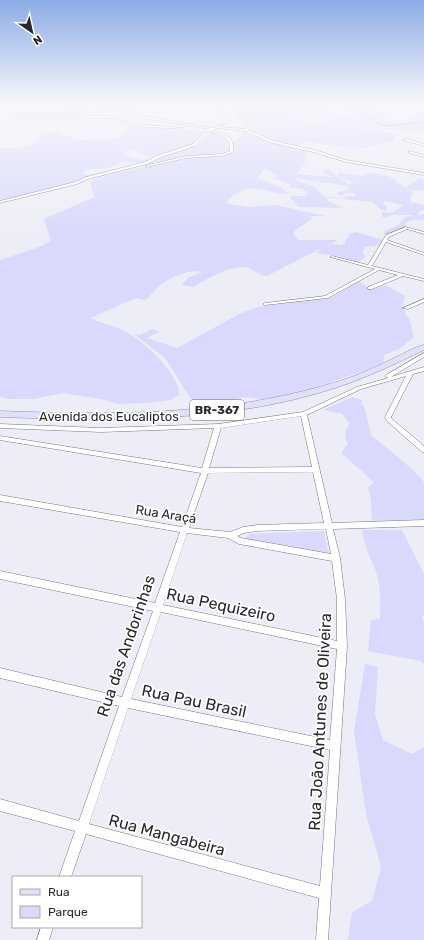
<svg xmlns="http://www.w3.org/2000/svg" width="424" height="940" viewBox="0 0 424 940" font-family="Rubik,sans-serif">
	<style>
		.green { fill: #d9d9fd }
		.lines { fill: none; stroke-linecap: round; stroke-linejoin: round }
		.stream { stroke: #a3a0dd; stroke-width: 1 }
		.minor-casing { stroke: #777780; stroke-width: 1 }
		.primary-casing { stroke: #9393ae; stroke-width: 1 }
		.minor { fill: #fff; fill-rule: evenodd }
		.primary { fill: #e0e0f8; fill-rule: evenodd }
		.labels { text-anchor: middle; dominant-baseline: central; stroke-width: 3.5; stroke-linejoin: round; paint-order: stroke }
		.shield { fill: #fff; stroke: #69696c; stroke-width: 1 }
		.shield-label { font-size: 12px; font-weight: bold; fill: #29292d }
		.street-label { font-size: 13px; fill: #29292d; stroke: #fff }
		.near-street-label { font-size: 16px; fill: #29292d; stroke: #fff }
	</style>
	<rect width="100%" height="100%" fill="#ededf7"/>
	<!-- green -->
	<g class="green">
		<path d="M240 102H325L327 109 341 112 338 114 309 118 298 114 285 117 315 123 344 116 353 119 366 118 343 111 341 109H329V105L381 102V104L374 106 380 110 393 113 388 119 383 120 384 122 405 120 413 114 424 111V130L371 129 356 126 369 119 352 125C365 134 384 124 395 137L394 141 365 148 319 144 309 141 298 145H290L265 138 250 130V127L236 110Z"/>
		<polygon points="46,108 65,110 81,118 63,122 9,122 9,120 11,118 9,115 30,109"/>
		<path d="M130 127 207 131C200 146 176 149 161 154 158 154 155 157 153 157 143 159 141 145 124 152 130 161 140 159 150 159 143 167 133 161 123 162 118 163 114 167 109 168 100 170 88 166 82 174L89 175 88 177 75 183 0 200V148C13 147 29 150 39 140V137L56 130 77 140 101 141 118 138Z"/>
		<path d="M211 132C225 135 229 137 231 151L222 154 185 157 142 166 166 155 197 145Z"/>
		<path d="M245 132 269 142 305 151 306 153 304 157 305 164 296 174 331 177 330 175 323 174 325 169C333 170 338 178 345 181L346 183 353 185 354 183 338 176 339 173 363 176 367 172 389 176 411 192 413 194 410 199 412 203H417L424 206V210L419 211 418 214 420 215 424 214V220C417 219 409 219 405 225L407 227 387 235 384 234 385 231 397 226 407 216H413L412 215H391L387 218 382 217V212L392 213 404 205 385 201 383 204 387 207 386 211 381 210 373 202 330 198 327 196 343 199 348 196 356 197 354 193H345L344 195H339L337 193 349 189V187H344L350 185 342 186 333 183 318 182 296 178 297 181 313 186 329 201 343 208 298 207 289 196H305L308 193 302 189 290 187V184L273 178 278 176 265 168 257 178 282 188 289 194C262 193 252 179 227 200L228 204 248 207 275 205 325 216H309L313 217C307 224 298 227 293 233L298 240H338L323 248 333 244 341 245 346 243 345 241 349 237 348 235 356 232 383 240 381 245 364 247 363 253 366 257 357 263 336 256 316 253 322 248 267 276C258 275 252 268 244 267 230 266 205 279 194 287L182 285 188 278 201 272C191 269 172 277 163 283 156 287 153 295 145 300L136 298 90 318C100 323 112 325 122 330 142 339 179 372 179 395L171 400 146 403 118 404 101 399 63 393 34 399H9L0 397V260C13 255 43 248 51 240L44 219 94 197 90 182 98 178C126 171 154 163 183 159 200 156 218 159 234 152L236 148 233 142Z"/>
		<polygon points="420,178 424,179 424,190 411,191 406,187"/>
		<polygon points="359,281 372,290 385,285 405,296 402,308 406,311 405,314 409,318 414,337 399,349 384,355 383,364 323,385 267,400 246,397 196,407 165,358 134,334 140,335 153,329 159,332 147,338 177,348 241,313 262,306 330,298"/>
		<path d="M352 397 363 400 361 403 365 409 371 435 412 469 424 482V520L372 521 371 500 368 488 374 482 341 453 348 444C344 435 344 431 350 424L342 414 323 410Z"/>
		<path d="M362 530H402L424 574V615L422 616 424 623V664L421 661 368 651 371 620 380 619C380 605 381 590 377 575 372 559 364 548 362 530Z"/>
		<polygon points="324,531 329,554 248,540 246,537 250,534"/>
		<polygon points="365,664 378,667 375,714 383,740 412,754 424,747 424,940 348,940 352,912 372,901 381,867 366,814 354,731"/>
	</g>
	<g class="lines">
		<!-- stream -->
		<polyline class="stream" points="353,102 356,111 382,125 389,126 424,122"/>
		<!-- minor casing -->
		<g class="minor-casing">
			<g id="minor">
				<path d="M206 102C217 102 225 114 231 122L220 127 245 129 247 127 233 110 237 102H240L235 110 249 127 248 130 274 141 315 150 346 160 424 173V175L346 162 313 152 272 143 245 131 218 128 213 130C225 135 235 136 233 152L223 156 186 158 147 167 145 166 186 156 222 154 230 151C231 136 222 136 210 131L195 146 161 157 147 164 88 179 77 184 0 203V201L75 182 86 177 145 162 159 155 193 144 209 129 142 118 119 109 99 110 79 105H0V103H79L99 108 119 107 143 116 212 128 228 122 217 109Z"/>
				<polygon points="82,106 83,108 72,110 88,116 109,116 133,124 184,128 183,129 133,126 109,118 88,118 68,110"/>
				<polygon points="405,138 424,144 424,146 404,140"/>
				<polygon points="409,151 424,155 424,157 409,153"/>
				<polygon points="406,227 424,232 424,234 407,229 389,237 387,240 424,253 424,255 386,242 372,266 424,279 424,281 403,276 372,289 368,289 368,287 398,275 379,270 328,298 265,305 263,304 265,303 325,296 375,269 330,257 332,256 368,265 386,235"/>
				<polygon points="424,299 424,302 408,309 403,308"/>
				<path d="M424 353V357L391 377 424 367V371L413 374 391 417 392 419 424 446V452H422L387 421 385 417 406 376 361 389 307 415 332 523 424 520V526L333 529 340 558 345 599 347 646 328 940H316L319 898 86 834 71 877H59L75 831 0 811V799L79 821 119 706 0 678V668L122 697 153 611 0 579V571L155 603 180 532 0 501V495L182 527 201 473 0 440V436L202 468 214 428 101 432 0 428V424L101 428 218 424 303 412 357 387 388 378 385 376 386 375ZM301 416 312 467 209 468 221 428ZM313 472 324 523 257 525 243 527 230 532 189 528 208 473ZM326 529 331 554 241 538 237 536 244 533 257 531ZM187 533 228 538 239 544 332 561 337 599V641L163 605ZM161 612 337 649 330 740 131 699ZM128 708 330 750 320 886 89 824Z"/>
				<polygon points="41,927 53,927 49,940 37,940"/>
			</g>
		</g>
		<!-- primary casing -->
		<g class="primary-casing">
			<path id="primary" d="M424 345V350C395 364 366 378 335 388 227 423 112 421 0 417V411C110 415 219 416 326 385 349 379 372 369 394 358 403 354 414 347 424 345Z"/>
		</g>
		<!-- minor -->
		<use href="#minor" class="minor"/>
		<!-- primary -->
		<use href="#primary" class="primary"/>
	</g>
	<!-- sky -->
	<linearGradient id="sky" x2="0" y2="1"><stop stop-color="#8cace4"/><stop offset="0.44" stop-color="#f7f7fb"/><stop offset="1" stop-color="#f7f7fb" stop-opacity="0"/></linearGradient>
	<rect width="424" height="234" fill="url(#sky)"/>
	<g class="labels">
		<!-- shield labels -->
		<rect class="shield" x="190" y="400" width="54" height="20" rx="3"/>
		<g class="shield-label">
			<text x="217" y="410">BR-367</text>
		</g>
		<!-- street labels -->
		<g class="street-label">
			<text x="109" y="416">Avenida dos Eucaliptos</text>
			<text transform="translate(166 514) rotate(9)">Rua Araçá</text>
		</g>
		<!-- near-street labels -->
		<g class="near-street-label">
			<text transform="translate(221 605) rotate(12)">Rua Pequizeiro</text>
			<text transform="translate(126 646) rotate(-71)">Rua das Andorinhas</text>
			<text transform="translate(194 701) rotate(12)">Rua Pau Brasil</text>
			<text transform="translate(320 722) rotate(-87)">Rua João Antunes de Oliveira</text>
			<text transform="translate(167 835) rotate(15)">Rua Mangabeira</text>
		</g>
	</g>
	<!-- legend -->
	<rect x="12" y="876" width="130" height="52" fill="#ffffff" stroke="#a9a9ab"/>
	<rect x="20" y="889" width="20" height="6" fill="#e0e0f8" stroke="#a9a9ab"/>
	<text x="48" y="896" font-size="12" fill="#29292d">Rua</text>
	<rect x="20" y="906" width="20" height="12" fill="#d9d9fd" stroke="#a9a9ab"/>
	<text x="48" y="916" font-size="12" fill="#29292d">Parque</text>
	<!-- north arrow -->
	<g transform="translate(32 32) rotate(146)" stroke="#ffffff" stroke-width="3" paint-order="stroke">
	<path d="M0-3L7 15L0 10L-7 15Z" fill="#29292d"/>
	<text y="-6" font-size="11" font-weight="bold" text-anchor="middle" fill="#29292d">N</text>
	</g>
</svg>
